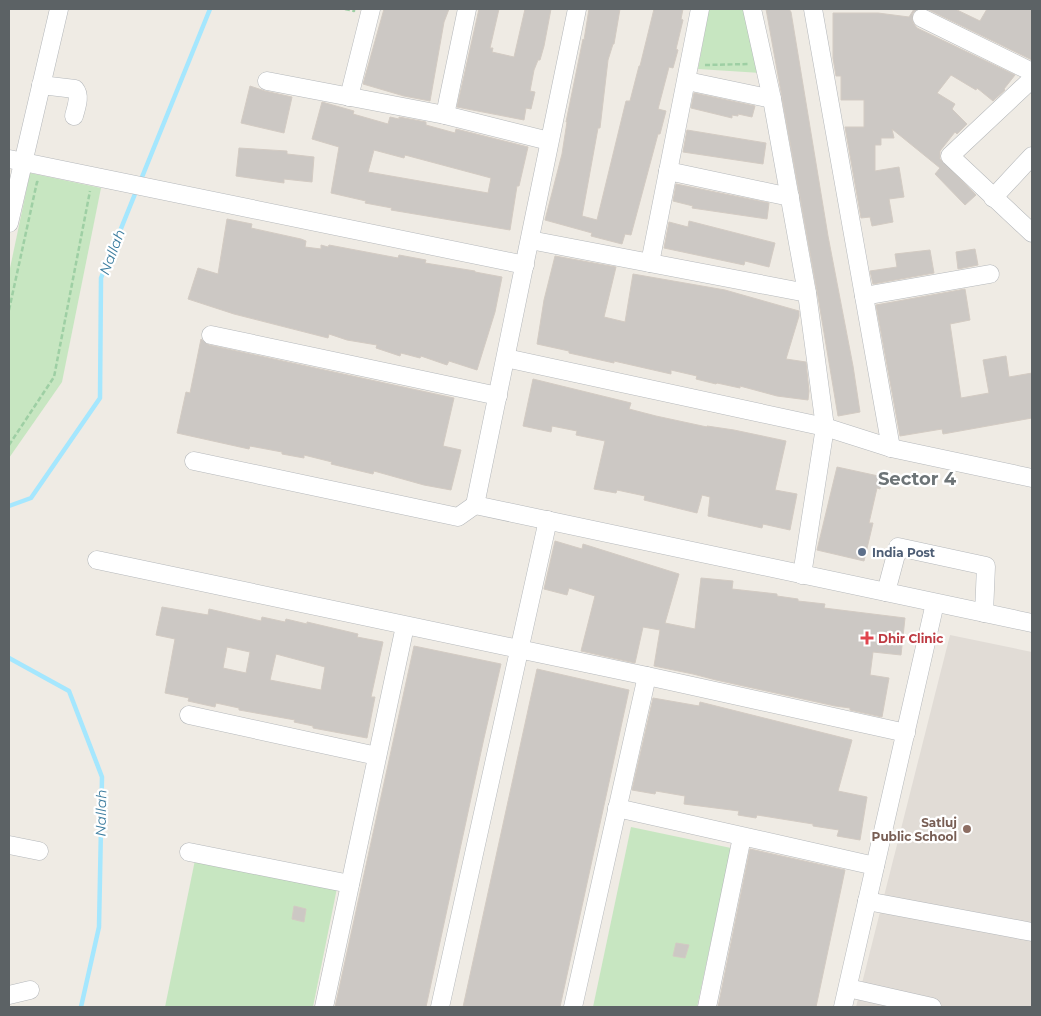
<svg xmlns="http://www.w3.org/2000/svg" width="1041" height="1016" viewBox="0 0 1041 1016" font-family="Montserrat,sans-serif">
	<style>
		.education { fill: #e1dcd6 }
		.green { fill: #c7e6c1 }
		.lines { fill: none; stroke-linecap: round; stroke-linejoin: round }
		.stream { stroke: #a5e7fe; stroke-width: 4.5 }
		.building { fill: #ccc8c4; stroke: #d3cbc3; fill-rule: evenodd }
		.minor-casing { stroke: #b5b8bb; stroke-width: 19 }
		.path { stroke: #9ecfa4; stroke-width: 2.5; stroke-dasharray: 5 2.5; stroke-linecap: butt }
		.minor { stroke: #fff; stroke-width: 18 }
		.service-dot { fill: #5c6f8a; stroke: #fff; stroke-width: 2 }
		.health-dot { fill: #e0444e; stroke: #fff; stroke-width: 2 }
		.education-dot { fill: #8d6e63; stroke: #fff; stroke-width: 2 }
		.labels { text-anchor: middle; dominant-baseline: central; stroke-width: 4.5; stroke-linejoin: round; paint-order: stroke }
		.service-label { font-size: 12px; font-weight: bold; fill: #4e5e75; stroke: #fff; text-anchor: start }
		.health-label { font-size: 12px; font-weight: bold; fill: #be3a42; stroke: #fff; text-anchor: start }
		.education-label { font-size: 12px; font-weight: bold; fill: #785e54; stroke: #fff; text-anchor: end }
		.water-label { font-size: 14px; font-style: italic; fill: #3c7d9f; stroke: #fff }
		.district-label { font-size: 18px; font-weight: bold; fill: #6d7477; stroke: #fff }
	</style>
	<rect width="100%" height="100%" fill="#efebe4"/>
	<!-- education -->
	<polygon class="education" points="950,635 1032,652 1032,1007 856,1007"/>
	<!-- green -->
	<g class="green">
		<polygon points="709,9 747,9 761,73 698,69"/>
		<polygon points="30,173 101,188 62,382 9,458 9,273"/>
		<polygon points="631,827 731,848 697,1007 593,1007"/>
		<polygon points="195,860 337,888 313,1007 165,1007"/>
	</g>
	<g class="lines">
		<!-- stream -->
		<g class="stream">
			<polyline points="140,182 210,9"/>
			<polyline points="9,506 31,498 100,398 101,278 137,189"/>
			<polyline points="9,658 69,691 102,777 99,927 81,1007"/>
		</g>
	</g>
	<!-- building -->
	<g class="building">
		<polygon points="384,9 449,9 444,22 430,101 404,96 363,84"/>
		<polygon points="479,9 499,9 490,48 493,48 492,52 514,57 525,9 551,9 544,46 540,60 538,60 534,70 530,91 535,92 531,109 526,108 524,120 457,107"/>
		<polygon points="589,9 620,9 614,44 613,44 608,60 600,128 598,128 582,216 597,220 626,101 630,101 639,66 640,66 654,9 683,9 681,19 683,20 676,49 678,50 673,68 669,67 658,109 666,111 660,134 658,134 631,235 625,234 622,244 591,236 592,233 545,220 562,154 567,122 566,122 583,39 584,40"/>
		<polygon points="766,9 789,9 791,12 828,236 853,366 860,412 838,416 817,291"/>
		<polygon points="914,9 917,9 913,13 912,19 914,24 917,28 1015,75 1004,89 1005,90 993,101 977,88 976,90 951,75 937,93 955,104 952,109 967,124 957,134 955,132 940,151 940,159 976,195 965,205 935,174 940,168 892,129 894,138 881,138 881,145 875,145 875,171 899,167 904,197 889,199 893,222 872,226 870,217 861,218 845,127 864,127 864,100 841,100 841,76 836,76 833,58 833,13 878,13 909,17"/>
		<polygon points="927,9 955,9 980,21 987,9 1032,9 1032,60"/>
		<polygon points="250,86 265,91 292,97 284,133 241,123"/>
		<polygon points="694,93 755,106 752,117 738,114 738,116 732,115 732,118 691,108"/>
		<path d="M322 102 354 111 353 114 388 124 390 117 399 119V117L426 122V125L455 133 456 129 528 147 519 186H517L510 230 391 210 392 208 365 203 366 201 331 193 339 147 312 139ZM374 150 404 158 405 155 491 178 488 193 368 172Z"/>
		<polygon points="687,130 766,143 763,164 683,152"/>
		<polygon points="239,148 287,151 287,154 314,157 312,182 284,179 284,183 236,176"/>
		<polygon points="676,184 769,203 767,219 692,208 693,206 673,201"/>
		<polygon points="227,219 252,224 251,228 301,239 306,241 305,247 321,249 321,245 328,247 329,245 398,258 399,255 426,260 425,263 475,271 475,272 502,277 495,312 477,370 449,361 447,365 421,356 420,358 401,353 400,356 376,348 377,345 347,340 329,334 328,338 234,314 188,299 198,268 218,274"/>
		<polygon points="689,221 775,243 769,267 745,261 744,265 664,248 669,222 688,227"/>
		<polygon points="975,249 978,265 958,269 956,252"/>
		<polygon points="930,250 934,273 873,284 870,271 897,267 895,254"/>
		<polygon points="555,256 616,267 604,317 625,322 633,274 725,290 799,311 799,316 786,359 806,362 809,391 808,400 777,396 740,386 740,388 717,383 716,384 696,379 697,376 671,370 671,374 614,361 614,363 569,353 569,351 537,344 544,300"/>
		<polygon points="965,289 970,320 950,324 961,398 989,393 983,360 1006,356 1009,377 1032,373 1032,418 943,434 942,429 900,436 876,305"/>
		<polygon points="201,339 209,345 454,398 443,446 461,450 451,490 424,485 374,471 373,474 331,464 332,462 304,455 304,458 282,454 282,452 250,446 249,449 177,433 186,392 190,393"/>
		<polygon points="533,379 631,403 629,409 656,416 707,427 707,426 734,430 786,441 775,490 797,494 790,530 763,524 762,528 708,516 710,497 702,495 697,513 644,500 645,496 617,490 616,493 594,489 605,441 576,435 577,431 552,426 551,432 523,426"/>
		<polygon points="837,467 883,477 880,489 877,488 869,523 873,523 864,561 817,550"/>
		<polygon points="555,541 582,549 583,544 679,574 665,623 695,629 701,578 733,581 732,589 777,594 777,596 798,599 798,601 825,604 824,608 905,618 901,655 873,652 870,675 889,678 882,717 850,710 850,708 835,706 716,680 693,674 654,666 660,630 643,627 635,663 581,651 595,596 569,588 567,595 544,589"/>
		<path d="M162 607 208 615 209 609 261 621 262 617 285 622 286 619 307 624V622L358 634 357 637 383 642 371 697H375L367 738 313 728V726L294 722 295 720 239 710V708L216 703 215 707 188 701 189 698 165 693 175 639 156 635ZM227 647 250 652 246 673 223 668ZM276 654 325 667 321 690 270 680Z"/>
		<polygon points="414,646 501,664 484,738 426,1007 335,1007"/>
		<polygon points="537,669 629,690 613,764 560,1007 463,1007"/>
		<polygon points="653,698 699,706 700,702 852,740 838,791 867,797 860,840 837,836 839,830 813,826 813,824 757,815 756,818 738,815 739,811 684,804 685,796 656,791 655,794 632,790"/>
		<polygon points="750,849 845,870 816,1007 718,1007"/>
		<polygon points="294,906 306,909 304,922 292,919"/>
		<polygon points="676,943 689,945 685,958 673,956"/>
	</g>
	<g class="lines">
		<!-- minor casing -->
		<g class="minor-casing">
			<g id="minor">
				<polyline points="752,9 772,99 807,293 825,427 802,575"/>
				<polyline points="813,9 891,448"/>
				<polyline points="922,18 1032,72"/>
				<polyline points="1032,79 950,156 1032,233"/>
				<polyline points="267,81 445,115 549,141"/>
				<polyline points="687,81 772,99"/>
				<path d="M41 85 75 89C81 96 76 108 74 116"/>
				<polyline points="349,97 371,9"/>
				<polyline points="445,115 467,9"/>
				<polyline points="9,159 525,265"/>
				<polyline points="668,171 790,197"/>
				<polyline points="993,198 1032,156"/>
				<polyline points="9,223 59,9"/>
				<polyline points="530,240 807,293"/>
				<polyline points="650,263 700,9"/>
				<polyline points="864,296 990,274"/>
				<polyline points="211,335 498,396"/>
				<polyline points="506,358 825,427 891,448 1032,478"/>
				<path d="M194 461 458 517 475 505C510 340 542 174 577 9"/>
				<polyline points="475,505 1032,623"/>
				<polyline points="97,560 647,676 906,733"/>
				<polyline points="886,592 898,547 986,566 984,613"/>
				<polyline points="189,715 377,756"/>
				<polyline points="617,808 875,866"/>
				<polyline points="9,845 39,851"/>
				<polyline points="189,852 350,884"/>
				<polyline points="867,901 1032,932"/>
				<polyline points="848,988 932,1007"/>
				<polyline points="9,995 30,990"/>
				<polyline points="324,1007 405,626"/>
				<polyline points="440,1007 548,520"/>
				<polyline points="573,1007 647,676"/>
				<polyline points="707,1007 742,837"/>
				<polyline points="843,1007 935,603"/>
			</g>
		</g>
		<!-- path -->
		<g class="path">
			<polyline points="345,9 354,11 354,9"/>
			<polyline points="705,65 749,64"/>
			<polyline points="9,310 37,182 40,183"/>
			<polyline points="9,445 54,377 90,191"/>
		</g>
		<!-- minor -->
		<use href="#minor" class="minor"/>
	</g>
	<!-- markers -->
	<circle class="service-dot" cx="862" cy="552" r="5"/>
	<path class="health-dot" d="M864.5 630.5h5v5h5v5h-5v5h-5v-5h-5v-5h5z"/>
	<circle class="education-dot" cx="967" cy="829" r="5"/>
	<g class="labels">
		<!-- service labels -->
		<g class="service-label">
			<text x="872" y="552">India Post</text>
		</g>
		<!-- health labels -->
		<g class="health-label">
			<text x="878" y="638">Dhir Clinic</text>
		</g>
		<!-- education labels -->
		<g class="education-label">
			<text x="957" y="822">Satluj<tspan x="957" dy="14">Public School</tspan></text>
		</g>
		<!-- water labels -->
		<g class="water-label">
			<text transform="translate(112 252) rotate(-69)">Nallah</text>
			<text transform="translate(101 813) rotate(-89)">Nallah</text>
		</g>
		<!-- district labels -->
		<g class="district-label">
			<text x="917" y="479">Sector 4</text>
		</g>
	</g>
	<!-- border -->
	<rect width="1041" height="1016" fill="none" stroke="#5c6265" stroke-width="20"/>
</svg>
